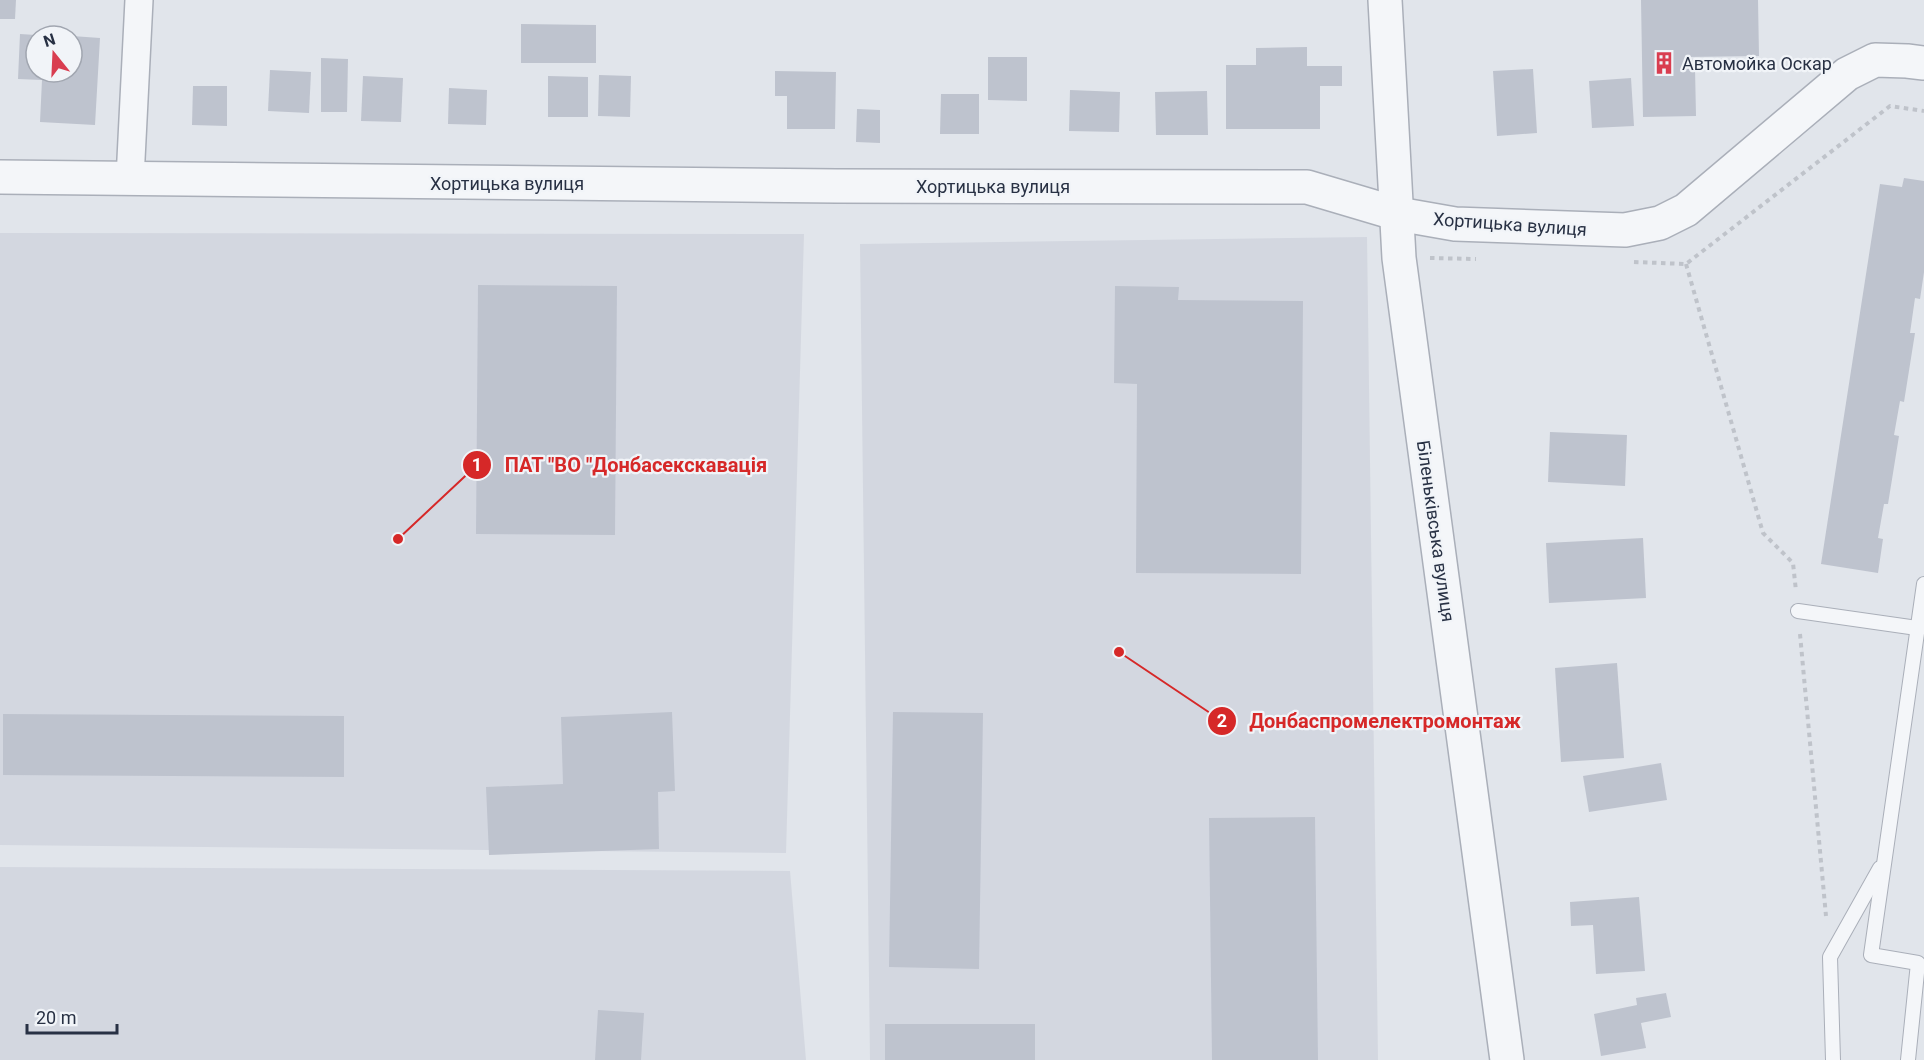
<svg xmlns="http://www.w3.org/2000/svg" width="1924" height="1060" viewBox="0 0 1924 1060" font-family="Roboto,sans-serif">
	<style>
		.built { fill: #d3d7e0 }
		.building { fill: #bec3ce }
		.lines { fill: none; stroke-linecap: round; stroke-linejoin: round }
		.service-casing { stroke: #aaafb9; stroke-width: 16 }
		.minor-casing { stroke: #aaafb9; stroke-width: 30 }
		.tertiary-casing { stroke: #aaafb9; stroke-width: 36 }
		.path { stroke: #bfc3ca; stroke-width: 4; stroke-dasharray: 4.5 4.5; stroke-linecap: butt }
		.service { stroke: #f4f6f9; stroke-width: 14 }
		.minor { stroke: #f4f6f9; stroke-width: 27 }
		.tertiary { stroke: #f4f6f9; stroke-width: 33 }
		.labels { text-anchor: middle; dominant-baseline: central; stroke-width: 4.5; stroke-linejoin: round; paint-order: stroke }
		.poi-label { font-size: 18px; fill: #283144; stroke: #f1f4f8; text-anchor: start }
		.street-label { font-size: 18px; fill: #283144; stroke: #f1f4f8 }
		.leader { fill: none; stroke: #d62828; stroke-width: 2 }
		.callout-dot { fill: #d62828; stroke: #f1f4f8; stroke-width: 2 }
		.mark-label { font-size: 18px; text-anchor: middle; font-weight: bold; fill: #fff }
		.callout-label { font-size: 20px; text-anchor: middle; font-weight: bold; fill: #d62828; stroke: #f1f4f8; stroke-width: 4.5; stroke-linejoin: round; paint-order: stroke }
	</style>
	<rect width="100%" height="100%" fill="#e1e5eb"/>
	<!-- built -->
	<g class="built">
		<polygon points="0,233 804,234 786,853 0,845"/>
		<polygon points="1367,237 1378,1060 870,1060 860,244"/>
		<polygon points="0,867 790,871 806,1060 0,1060"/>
	</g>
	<!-- building -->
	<g class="building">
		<polygon points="0,0 16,0 15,19 0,19"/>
		<polygon points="1641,0 1758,0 1759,56 1686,57 1687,69 1695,68 1696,116 1643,117"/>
		<polygon points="521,24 596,25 596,63 521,63"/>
		<polygon points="20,34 36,35 36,72 72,72 72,36 100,38 95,125 40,122 42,80 18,79"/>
		<polygon points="1307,47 1307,66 1342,66 1342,86 1320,86 1320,129 1226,129 1226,65 1256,65 1256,48"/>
		<polygon points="988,57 1027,57 1027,101 988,100"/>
		<polygon points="321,58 348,59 347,112 321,112"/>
		<polygon points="1533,69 1537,133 1497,136 1493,71"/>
		<polygon points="270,70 311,72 309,113 268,111"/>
		<polygon points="775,71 836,72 835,129 787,129 787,96 775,96"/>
		<polygon points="599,75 631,76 630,117 598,116"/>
		<polygon points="363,76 403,78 401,122 361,121"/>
		<polygon points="548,76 588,77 588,117 548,117"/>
		<polygon points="1631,78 1634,126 1592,128 1589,81"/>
		<polygon points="193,86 227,86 227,126 192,125"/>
		<polygon points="449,88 487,90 486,125 448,124"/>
		<polygon points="1070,90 1120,92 1119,132 1069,131"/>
		<polygon points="1207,91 1208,135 1156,135 1155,92"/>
		<polygon points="941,94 979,94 979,134 940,134"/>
		<polygon points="857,109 880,110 880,143 856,142"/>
		<polygon points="1904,178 1924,181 1924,272 1920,299 1915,298 1910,333 1915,333 1904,402 1900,401 1894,435 1899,436 1888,504 1884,504 1878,538 1883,539 1878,573 1821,564 1880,184 1902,187"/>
		<polygon points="478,285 617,286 615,535 476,534"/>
		<polygon points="1115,286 1179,287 1178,300 1303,301 1301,574 1136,573 1137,384 1114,383"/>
		<polygon points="1550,432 1627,435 1625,486 1548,482"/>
		<polygon points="1643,538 1646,598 1549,603 1546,543"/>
		<polygon points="1617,663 1624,758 1561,762 1555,668"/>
		<polygon points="672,712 675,791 658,792 659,849 489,855 486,787 563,784 561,717"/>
		<polygon points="893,712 983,713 979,969 889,967"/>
		<polygon points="3,714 344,716 344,777 3,775"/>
		<polygon points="1661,763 1667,800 1589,812 1583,776"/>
		<polygon points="1315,817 1318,1060 1212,1060 1209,818"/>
		<polygon points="1639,897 1645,971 1596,974 1593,925 1571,926 1570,902"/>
		<polygon points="1666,993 1671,1017 1641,1023 1646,1048 1601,1056 1594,1014 1637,1005 1636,998"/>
		<polygon points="598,1010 644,1013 641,1060 595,1060"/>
		<rect x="885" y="1024" width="150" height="36"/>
	</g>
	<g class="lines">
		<!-- service casing -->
		<g class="service-casing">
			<g id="service">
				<polyline points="1798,611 1917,628"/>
				<polyline points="1833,1060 1830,957 1880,868"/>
				<polyline points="1908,1060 1918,963 1871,955 1924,584"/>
			</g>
		</g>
		<!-- minor casing -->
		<g class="minor-casing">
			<polyline id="minor" points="130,179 139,0"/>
		</g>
		<!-- tertiary casing -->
		<g class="tertiary-casing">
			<g id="tertiary">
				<polyline points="1385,0 1399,258 1507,1060"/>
				<polyline points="0,177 837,186 1307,187 1398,214 1455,224 1625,230 1660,223 1686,210 1847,74 1875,60 1907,61 1924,63"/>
			</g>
		</g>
		<!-- path -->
		<g class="path">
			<polyline points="1430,258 1476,259"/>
			<polyline points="1634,262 1686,264 1890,106 1924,111"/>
			<polyline points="1686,264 1763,533 1793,563 1796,591"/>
			<polyline points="1800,634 1826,916"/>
		</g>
		<!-- service -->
		<use href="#service" class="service"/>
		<!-- minor -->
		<use href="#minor" class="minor"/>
		<!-- tertiary -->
		<use href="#tertiary" class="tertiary"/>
	</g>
	<!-- icons -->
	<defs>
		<g id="building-bare" transform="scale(1.8)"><path d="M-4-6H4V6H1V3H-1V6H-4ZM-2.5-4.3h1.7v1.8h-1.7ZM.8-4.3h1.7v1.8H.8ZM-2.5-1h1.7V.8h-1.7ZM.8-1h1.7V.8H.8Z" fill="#d93d50" stroke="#f1f4f8" stroke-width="2.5" paint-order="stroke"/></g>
	</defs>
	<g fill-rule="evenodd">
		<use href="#building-bare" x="1664" y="63"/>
	</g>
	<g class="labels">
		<!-- poi labels -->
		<g class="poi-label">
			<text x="1682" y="63">Автомойка Оскар</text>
		</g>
		<!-- street labels -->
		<g class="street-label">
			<text x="507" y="183">Хортицька вулиця</text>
			<text x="993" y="186">Хортицька вулиця</text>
			<text transform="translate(1510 224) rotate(4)">Хортицька вулиця</text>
			<text transform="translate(1436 531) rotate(82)">Біленьківська вулиця</text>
		</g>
	</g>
	<!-- callouts -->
	<path class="leader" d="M398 539L477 465M1119 652L1222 721"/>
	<g class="callout-dot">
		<circle cx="398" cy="539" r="6"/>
		<circle cx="1119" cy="652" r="6"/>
		<circle cx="477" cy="465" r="15"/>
		<circle cx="1222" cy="721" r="15"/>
	</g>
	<g class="mark-label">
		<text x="477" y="471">1</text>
		<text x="1222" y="727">2</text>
	</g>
	<g class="callout-label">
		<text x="636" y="472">ПАТ "ВО "Донбасекскавація</text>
		<text x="1385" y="728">Донбаспромелектромонтаж</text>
	</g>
	<!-- north arrow -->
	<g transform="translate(54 54) rotate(342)"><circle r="28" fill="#f1f4f8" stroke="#a1a6b0" stroke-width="1.5"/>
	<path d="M0-4.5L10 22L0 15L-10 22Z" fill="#d93d50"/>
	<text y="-9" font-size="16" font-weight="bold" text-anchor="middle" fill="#283144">N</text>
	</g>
	<!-- scale -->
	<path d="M27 1024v9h90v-9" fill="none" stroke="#283144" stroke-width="3"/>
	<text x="36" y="1024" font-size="18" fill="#283144" stroke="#f1f4f8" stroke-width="4.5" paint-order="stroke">20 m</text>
</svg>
